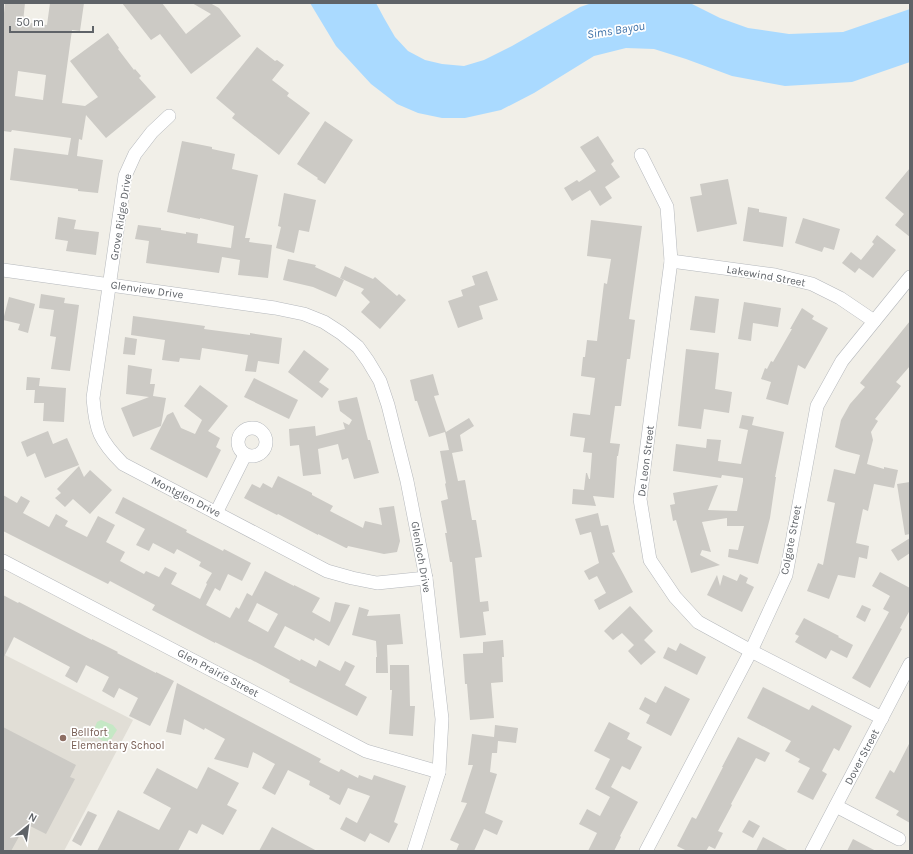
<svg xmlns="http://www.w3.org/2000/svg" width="913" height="854" viewBox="0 0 913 854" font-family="Karla,sans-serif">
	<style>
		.education { fill: #e1ded6 }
		.green { fill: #c5e8c5 }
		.water { fill: #aadaff }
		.building { fill: #cccac5; fill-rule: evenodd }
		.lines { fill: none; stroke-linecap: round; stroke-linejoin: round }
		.minor-casing { stroke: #b5b8bc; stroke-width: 14 }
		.minor { stroke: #fff; stroke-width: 13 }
		.education-dot { fill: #8d6e63; stroke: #fff; stroke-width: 1.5 }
		.labels { text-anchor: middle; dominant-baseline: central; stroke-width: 3.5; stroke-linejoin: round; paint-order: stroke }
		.street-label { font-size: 11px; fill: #5f6368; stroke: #fff }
		.education-label { font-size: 11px; fill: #785e54; stroke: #fff; text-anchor: start }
		.water-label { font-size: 12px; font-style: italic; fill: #4174aa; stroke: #fff }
	</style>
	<rect width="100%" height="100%" fill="#f1efe8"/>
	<!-- education -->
	<polygon class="education" points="3,654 133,720 64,851 3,851"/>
	<!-- green -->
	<polygon class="green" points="101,720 113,725 117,730 110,741 103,741 95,736 94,733 95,727 97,722"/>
	<!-- water -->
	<polygon class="water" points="310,3 376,3 384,18 395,37 408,51 425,60 442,64 464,66 484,60 512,46 580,7 592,3 690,3 720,18 748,28 789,34 843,32 910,9 910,62 852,82 785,86 732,76 686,59 654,49 626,48 594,56 534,93 501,110 465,118 442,118 418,113 397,104 371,84 336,46"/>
	<!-- building -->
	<g class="building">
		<path d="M5 3H25L23 22 47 25 50 3H84L80 31 72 30 62 103 85 106 98 97 70 61 108 33 119 48 118 49 134 70 135 69 141 76 139 78 156 97 106 138 86 115 82 140 79 139 77 156 103 160 98 193 78 191V189L10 180 14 148 68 155 71 138 12 130 11 132 3 131V13H4ZM18 71 46 75 43 100 15 96Z"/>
		<polygon points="122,3 162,3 186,34 211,14 192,3 210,3 219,8 241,36 191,74 160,34 151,40"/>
		<polygon points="257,47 275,61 277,60 284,65 272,80 289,93 287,96 310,113 279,155 232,118 235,114 216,98"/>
		<polygon points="325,121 353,140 325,184 317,179 318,178 297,164"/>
		<polygon points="598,136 614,161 611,164 620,177 605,187 612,198 600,206 590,190 572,201 564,188 577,180 579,182 596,171 580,147"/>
		<polygon points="182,141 212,147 212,149 235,154 232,169 258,175 245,238 250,238 249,242 272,245 268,278 238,275 240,260 222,257 219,273 146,263 149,241 135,239 138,225 161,228 161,230 186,234 186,232 198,234 197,243 231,248 234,226 200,218 200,219 167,212"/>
		<polygon points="910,168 910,237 895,225 904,214 885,198"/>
		<polygon points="728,179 737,224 697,232 690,197 702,195 700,184"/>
		<polygon points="284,193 316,200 309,232 299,230 294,253 276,248 281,227 278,226"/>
		<polygon points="748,207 759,209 759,212 787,217 783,247 743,241"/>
		<polygon points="58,217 76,220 74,229 99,232 96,255 66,251 68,241 55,239"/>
		<polygon points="803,218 840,229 834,250 824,247 822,252 795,243"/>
		<polygon points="591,220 642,226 629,319 635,320 630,359 627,359 621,406 615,406 610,443 620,444 618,456 617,456 614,498 593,496 596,506 572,504 573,489 584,490 586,473 587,473 589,479 590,479 592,453 583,452 585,438 570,436 573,413 590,415 595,378 581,376 583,357 585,357 587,340 597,341 604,283 607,284 611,259 587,256"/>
		<polygon points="877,235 896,250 873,278 859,268 855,273 842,263 851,252 861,260 874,244 872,242"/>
		<polygon points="288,259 316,265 315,267 344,280 336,297 313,287 283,280"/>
		<polygon points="345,266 373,279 375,277 397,296 399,294 406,300 380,329 361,312 370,302 361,293 364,289 340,278"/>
		<polygon points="487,271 498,300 479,306 483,319 458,328 448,301 463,296 461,290 475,285 472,276"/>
		<polygon points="41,294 65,298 64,303 79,305 70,371 51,369 56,337 50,336 54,310 39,308"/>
		<polygon points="695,296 719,299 715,333 690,330"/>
		<polygon points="9,297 35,304 28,333 18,330 20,324 3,320"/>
		<polygon points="744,302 781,308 778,327 753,323 751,341 738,339"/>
		<polygon points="802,308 814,316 812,319 828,328 805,369 798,365 788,405 766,399 771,382 761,379 765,368 767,369 771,361 773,362 792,329 790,329"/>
		<polygon points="133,316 205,326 204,329 250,335 250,333 282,338 279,364 258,361 256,372 245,371 248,355 202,348 200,360 180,358 179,362 162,360 165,340 131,335"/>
		<polygon points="910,321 910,366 896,382 901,386 875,419 878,421 871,432 873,440 867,464 884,469 884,467 898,470 894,488 874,484 868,511 863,509 856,543 869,546 867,559 859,557 855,578 838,575 829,599 807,591 818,563 823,565 835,503 827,501 834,469 855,474 860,455 841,450 835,447 841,420 850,404 865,387 860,383"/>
		<polygon points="125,337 137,339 135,355 123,354"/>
		<polygon points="686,349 719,353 715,389 732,392 729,413 704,409 701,429 678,426"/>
		<polygon points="304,350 329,369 319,382 329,389 322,398 288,372"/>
		<polygon points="128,365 152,369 150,384 155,384 153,396 166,398 161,426 133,437 121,408 149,397 126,394"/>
		<polygon points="433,374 439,395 434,396 446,432 469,418 474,426 460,435 463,451 452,453 458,481 465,480 472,520 476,520 482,557 475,558 480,602 488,601 489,611 483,612 486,635 460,638 452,562 450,562 445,533 447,533 441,501 448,499 445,484 446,483 440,451 449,450 445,432 429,437 417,401 415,401 410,380"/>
		<polygon points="27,377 40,378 39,386 66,388 64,422 43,421 44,403 34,403 35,390 26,390"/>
		<polygon points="254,378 298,400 289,419 244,397"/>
		<polygon points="200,385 228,406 208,431 220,438 216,447 221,450 207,478 150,449 167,415 173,412 181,428 195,434 202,420 184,406"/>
		<polygon points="357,397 368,440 370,440 379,473 354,479 348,458 342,460 338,444 318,449 321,474 303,476 299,445 290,446 289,429 315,426 316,436 345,429 343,422 349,425 352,420 340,411 338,401"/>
		<polygon points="742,415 754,417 752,425 784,432 775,477 776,477 770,518 758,564 728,557 729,549 738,550 744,526 727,526 727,518 702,522 711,552 702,550 700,555 720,565 691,573 676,520 673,521 670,505 675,504 673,493 718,485 708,510 737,511 743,481 745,481 743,481 743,478 722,475 721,478 673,471 676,444 706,448 707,439 721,440 718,461 741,464 748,430 739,428"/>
		<polygon points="48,431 53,444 67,438 79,465 45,478 35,453 27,457 21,442"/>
		<polygon points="79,466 84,477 90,470 112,490 90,514 73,499 65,507 55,498 61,493 57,489"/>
		<polygon points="278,476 312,493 312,495 333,506 330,511 363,528 365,521 382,525 379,508 394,506 400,541 397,552 384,554 348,546 347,548 346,548 318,534 318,535 278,514 277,515 244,498 252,484 260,488 263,483 272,488"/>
		<polygon points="910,482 910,534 905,535 897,484"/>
		<path d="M3 495 17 503 21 496 30 501 23 513 49 527 56 514 68 521 65 526 87 537 98 516 115 525 106 542 125 552 120 561 144 574 146 571 159 577 165 567 177 573 171 584 200 599 207 584 206 583 212 573 199 566 201 562 177 549 174 554 153 543 149 551 136 545 145 529 115 513 123 497 187 530 186 532 223 551 224 549 251 563 242 581 228 574 220 591 215 588 206 605 230 618 236 607 239 609 247 593 252 596 265 571 294 586V585L320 598 312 612 330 622 335 602 350 605 329 646 315 638 314 641 285 626 274 647 300 661 301 659 316 667 319 660 340 671 345 661 355 666 345 685 367 697 357 716 289 682 290 680 250 659H249L215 642V643L152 610 155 605 110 581 108 584 3 531ZM257 603 278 614 268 632 248 621Z"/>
		<polygon points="598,513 601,526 608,525 615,552 612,553 633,592 599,610 594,600 606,593 597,576 589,580 584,571 599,563 591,532 580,535 575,519"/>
		<polygon points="910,538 910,553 898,561 891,550"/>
		<polygon points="880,572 910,588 910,610 900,628 902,629 870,688 852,678 857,670 889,612 883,609 890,596 872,586"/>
		<polygon points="740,574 748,578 746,583 754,587 742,612 707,595 717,575 720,586 723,575 737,581"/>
		<polygon points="3,595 18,603 19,602 92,640 92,639 118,652 117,653 156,673 156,672 174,681 150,726 129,716 138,698 119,688 114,698 102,691 109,677 86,665 77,683 65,676 70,667 14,637 3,659"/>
		<polygon points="862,605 871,609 865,622 856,617"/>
		<polygon points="630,606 653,631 644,640 656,652 641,665 628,651 634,645 622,633 613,640 604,631"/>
		<polygon points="359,607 369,610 367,616 400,614 403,644 387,645 388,673 376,673 376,657 377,657 376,641 352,635"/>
		<polygon points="804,618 839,636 838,637 853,645 847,658 831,650 826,659 795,642 799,636 795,634"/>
		<polygon points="503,640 504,657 502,657 503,682 491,683 494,718 470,720 467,684 465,684 463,654 483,653 483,642"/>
		<polygon points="680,643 706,657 697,675 663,658 668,647 676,651"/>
		<polygon points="390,665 409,665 410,706 415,706 413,736 389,734 392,690 390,690"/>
		<polygon points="177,683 321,759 319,762 339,772 341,769 358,778 359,775 372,780 374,775 406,786 394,822 398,824 389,843 370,833 365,842 340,829 346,817 357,823 370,796 348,788 340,805 329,799 330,796 309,785 310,781 288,770 275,795 262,788 275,764 253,752 248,768 214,759 225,739 205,728 204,730 184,719 181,735 166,732"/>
		<polygon points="665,686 690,699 671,736 646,723 650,715 639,709 645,697 656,703"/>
		<polygon points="763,687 809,710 812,705 852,726 839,751 834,748 822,771 827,774 813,800 797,792 810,768 798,762 800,759 785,751 791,741 747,718"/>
		<polygon points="609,722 630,733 627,739 642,747 630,770 622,766 611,787 638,802 620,836 621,837 614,851 588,851 597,833 579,824 587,809 600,816 610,797 595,789 610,759 594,751"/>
		<polygon points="495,725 518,728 516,743 498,741 497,753 492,753 490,772 497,774 485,813 503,821 497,835 484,829 474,851 456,851 459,844 450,840 467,803 461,802 473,765 468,765 472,734 494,737"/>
		<polygon points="3,727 76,765 70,777 75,779 46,834 26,824 11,851 6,851 3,849"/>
		<polygon points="738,737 770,753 765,762 756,758 731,804 732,805 718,831 723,833 715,849 709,846 706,851 687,851 677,846 692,817 696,819 723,767 722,767"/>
		<polygon points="910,742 910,823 896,815 899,811 875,798 890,770 894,773"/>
		<polygon points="208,767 239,783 227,805 237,810 223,835 202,824 197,834 189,830 178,851 97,851 118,810 159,830 171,808 143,793 157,768 197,789"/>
		<polygon points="88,811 97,815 81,846 72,841"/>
		<polygon points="749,820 760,826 753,838 742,832"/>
		<polygon points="272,827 317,851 259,851"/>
		<polygon points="763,837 789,851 756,851"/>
		<polygon points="853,839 876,851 847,851"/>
	</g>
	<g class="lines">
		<!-- minor casing -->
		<g class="minor-casing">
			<g id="minor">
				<path d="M169 116 152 132 135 154 125 176 93 398C94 410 95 423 100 434 105 445 114 455 123 464L327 571 352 578 377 583 426 578"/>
				<polyline points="641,155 667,207 671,261 640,499 650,560 675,597 698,622 751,651 882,718"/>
				<polyline points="671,261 775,275 812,284 840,298 874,321"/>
				<polyline points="3,270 275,308 304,314 324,322 341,333 358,347 368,361 380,381 388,405 407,481 426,578 442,719 439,772 414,851"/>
				<circle cx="252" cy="442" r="14"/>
				<polyline points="216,513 245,455"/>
				<polyline points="3,561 366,751 439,772"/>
				<polyline points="836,806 899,839"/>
				<polyline points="646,851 751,651 786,575 817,406 842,361 910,277"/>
				<polyline points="812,851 910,664"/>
			</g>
		</g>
		<!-- minor -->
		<use href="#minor" class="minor"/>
	</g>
	<!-- markers -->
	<circle class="education-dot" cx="63" cy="738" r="4"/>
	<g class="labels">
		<!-- street labels -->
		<g class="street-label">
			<text transform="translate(121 217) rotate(-81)">Grove Ridge Drive</text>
			<text transform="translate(766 276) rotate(10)">Lakewind Street</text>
			<text transform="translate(147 290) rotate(8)">Glenview Drive</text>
			<text transform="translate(646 461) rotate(-83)">De Leon Street</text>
			<text transform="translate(186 497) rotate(27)">Montglen Drive</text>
			<text transform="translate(791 540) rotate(-79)">Colgate Street</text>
			<text transform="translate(421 557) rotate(80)">Glenloch Drive</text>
			<text transform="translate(218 673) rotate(28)">Glen Prairie Street</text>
			<text transform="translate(862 757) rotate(-62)">Dover Street</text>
		</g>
		<!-- education labels -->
		<g class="education-label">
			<text x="71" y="732">Bellfort<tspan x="71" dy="13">Elementary School</tspan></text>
		</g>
		<!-- water labels -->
		<g class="water-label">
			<text transform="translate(616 30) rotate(-9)">Sims Bayou</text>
		</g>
	</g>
	<!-- border -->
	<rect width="913" height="854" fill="none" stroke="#5f6368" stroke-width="8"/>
	<!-- north arrow -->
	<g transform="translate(28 826) rotate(29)" stroke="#ffffff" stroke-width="3" paint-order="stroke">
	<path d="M0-3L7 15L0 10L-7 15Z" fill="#5f6368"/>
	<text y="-6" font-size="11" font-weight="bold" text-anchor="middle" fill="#5f6368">N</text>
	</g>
	<!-- scale -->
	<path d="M10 26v6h83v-6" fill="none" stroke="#5f6368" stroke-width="2"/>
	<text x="16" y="26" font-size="12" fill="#5f6368" stroke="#ffffff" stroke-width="3" paint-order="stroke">50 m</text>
</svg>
